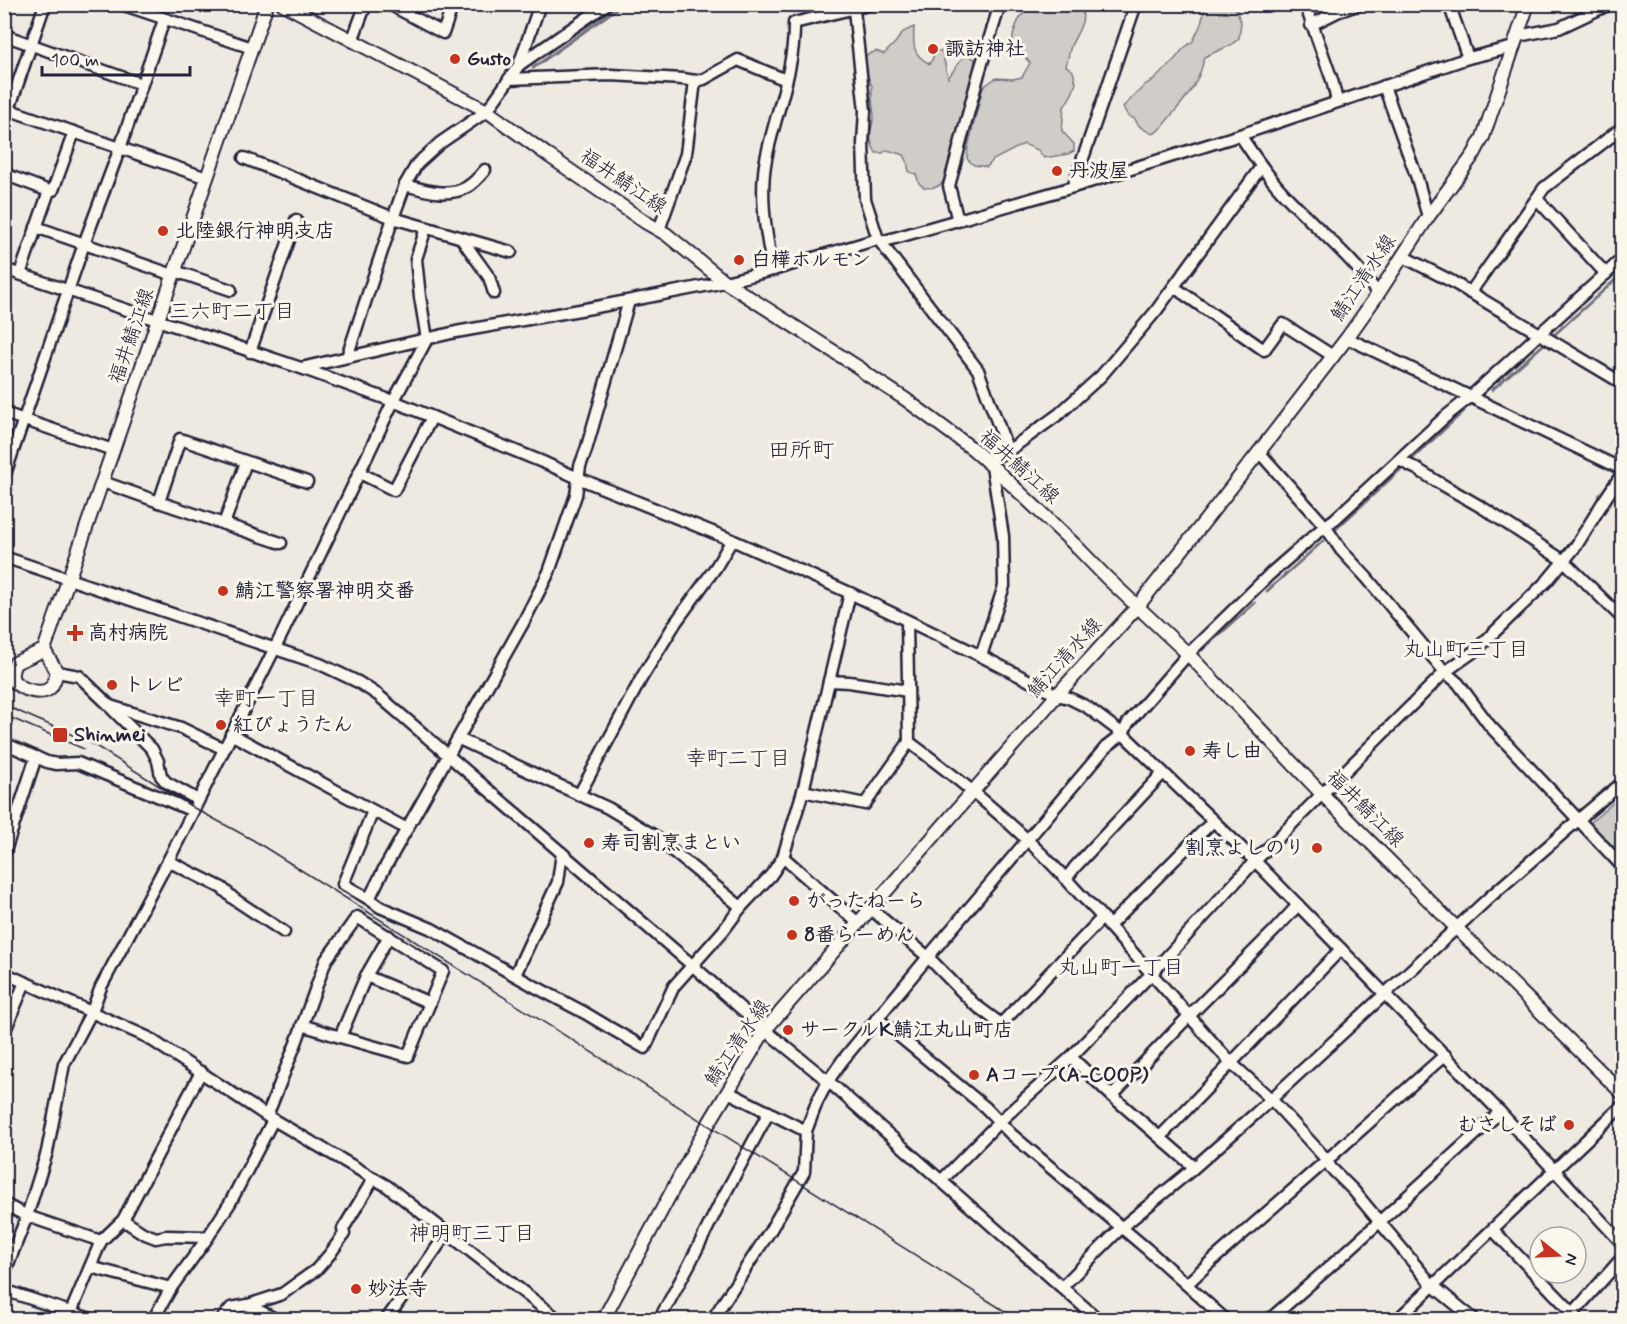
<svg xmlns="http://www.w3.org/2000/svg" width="1627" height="1324" viewBox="0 0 1627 1324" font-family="Mynerve,'Klee One',sans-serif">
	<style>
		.green { fill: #d0cdc9; stroke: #797882; stroke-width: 1.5 }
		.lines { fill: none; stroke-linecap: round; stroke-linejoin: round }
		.stream { stroke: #716f7c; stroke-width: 3 }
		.minor-casing { stroke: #22223b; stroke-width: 15 }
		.major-casing { stroke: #22223b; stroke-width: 16 }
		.minor { stroke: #fbf7ec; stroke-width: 10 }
		.major { stroke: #fbf7ec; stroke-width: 12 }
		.tram { stroke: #22223b; stroke-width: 1.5 }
		.poi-dot { fill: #c8321e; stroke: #fbf7ec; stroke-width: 2 }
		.labels { text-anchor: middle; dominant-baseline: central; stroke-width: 6; stroke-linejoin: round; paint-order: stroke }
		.poi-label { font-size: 20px; font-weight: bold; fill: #22223b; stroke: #fbf7ec; text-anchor: start }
		.street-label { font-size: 20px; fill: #22223b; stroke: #fbf7ec }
		.neighbourhood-label { font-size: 21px; fill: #22223b; stroke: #fbf7ec }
		.quarter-label { font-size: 22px; fill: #22223b; stroke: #fbf7ec }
	</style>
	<rect width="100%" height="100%" fill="#eeeae2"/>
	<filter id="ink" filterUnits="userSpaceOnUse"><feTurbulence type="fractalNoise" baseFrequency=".0167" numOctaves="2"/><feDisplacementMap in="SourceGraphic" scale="12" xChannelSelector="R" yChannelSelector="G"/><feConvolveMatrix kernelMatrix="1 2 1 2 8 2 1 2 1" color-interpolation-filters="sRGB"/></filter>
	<g filter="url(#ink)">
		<!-- green -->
		<g class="green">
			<path d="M1055 5H1080C1088 20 1077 32 1071 46 1069 52 1068 59 1066 66L1073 71 1076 83 1072 94 1064 107 1062 131 1074 144V151L1068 154 1044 158 1038 150 1024 144 993 160 987 167 974 165 967 159 968 147 983 87 996 78 1013 79 1022 77 1030 63 1012 42C1014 28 1020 10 1035 7 1042 6 1048 7 1055 5Z"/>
			<path d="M1210 5H1234L1241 22 1239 38 1231 45 1204 57C1201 81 1185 100 1169 118 1163 125 1161 130 1153 134 1145 130 1138 128 1135 119L1128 116 1123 107 1146 84 1154 80 1175 59 1183 49 1193 41 1201 24 1205 8Z"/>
			<path d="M914 27C913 45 912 55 930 64L936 51H942L948 78 960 61 967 55 975 59C973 92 960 139 947 170 946 173 945 180 942 183 938 188 931 188 924 188L919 183 916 174 909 172 907 161 904 155 887 150 883 153H876L872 145 870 135 874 116 872 100V86L866 72 865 56 876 51 884 54 895 43 903 32Z"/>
			<polygon points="1622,795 1622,856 1590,823"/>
		</g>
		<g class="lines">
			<!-- stream -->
			<g class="stream">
				<polyline points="533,68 623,4"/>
				<polyline points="1555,334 1622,274"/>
				<polyline points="1492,390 1544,344"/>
				<polyline points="1411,460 1464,411"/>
				<polyline points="1336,529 1400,470"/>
				<polyline points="1267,591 1323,541"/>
				<polyline points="1202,650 1255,603"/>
			</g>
			<!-- minor casing -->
			<g class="minor-casing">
				<g id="minor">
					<polyline points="121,4 252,48"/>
					<polyline points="389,4 443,33 453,4"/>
					<polyline points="855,4 854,10 865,111 863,143 865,199 878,239 978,370 1008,451"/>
					<polyline points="1305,4 1332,80 1337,101"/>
					<polyline points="1449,4 1468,58"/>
					<polyline points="1311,25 1337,12 1360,4"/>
					<polyline points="4,35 141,84"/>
					<polyline points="1518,36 1559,28 1610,4"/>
					<polyline points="352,41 366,4"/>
					<polyline points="519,65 540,4"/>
					<polyline points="509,79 611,75 683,79 695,81 704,79 738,60 786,80"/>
					<polyline points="1384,86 1417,178 1428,217"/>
					<polyline points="4,108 207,178"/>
					<polyline points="4,124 45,4"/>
					<path d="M1240 135C1254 156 1268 177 1285 195 1316 228 1352 257 1378 294"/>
					<polyline points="244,158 393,218 511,252"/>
					<polyline points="4,174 49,191"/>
					<path d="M405 185C424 190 448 198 467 187 474 183 480 176 485 170"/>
					<polyline points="1073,187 1136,4"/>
					<polyline points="1537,199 1606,274"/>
					<polyline points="958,221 949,186 979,73 1000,4"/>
					<polyline points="36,227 173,275"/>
					<polyline points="659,230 686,154 695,81"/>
					<polyline points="461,238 489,277 494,293"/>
					<polyline points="881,242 1073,187 1240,135 1468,58 1514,47"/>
					<polyline points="1402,256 1451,281 1622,383"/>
					<polyline points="4,269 301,368 398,403 545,463 578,478 732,540 850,593 981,656 1057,695 1069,698 1087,707 1123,734 1255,861 1500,1112 1622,1243"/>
					<path d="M773 270C766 234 759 196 766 159 775 114 795 69 794 23L872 4"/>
					<polyline points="175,271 231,290"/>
					<polyline points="20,274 49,191 53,190 74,132"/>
					<polyline points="1174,287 1264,350 1283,324 1333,356"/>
					<polyline points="1470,293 1544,188 1622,128"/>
					<polyline points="629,301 586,450 580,466 576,495 549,572 523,623 383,871 369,899 380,907 432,929 532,985 585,1013 610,1028 645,1048 674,986 723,931 741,907 771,875 783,857 803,791 850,593"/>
					<polyline points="1347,338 1622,469"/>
					<polyline points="250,352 296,220"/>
					<polyline points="347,357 393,218 405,185 417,164 440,143 487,111 519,65 607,4"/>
					<polyline points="301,368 456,332 591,308 725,282 773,270 878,239"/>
					<polyline points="4,413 113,450"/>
					<polyline points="1259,452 1325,526 1341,550 1367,578 1445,672 1458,683 1490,726 1622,866"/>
					<polyline points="1399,460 1417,469 1436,481 1483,508 1564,561 1622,618"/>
					<polyline points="987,461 1008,451 1059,414 1101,376 1156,311 1261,167"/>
					<polyline points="360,473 394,490 432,417"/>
					<polyline points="4,477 84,244 120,148 164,20"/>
					<polyline points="103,482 159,502 180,439 307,482"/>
					<polyline points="159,502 224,524 246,462"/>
					<polyline points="224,524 281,543"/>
					<polyline points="4,557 320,664 358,682 378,695 692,965 765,1030 828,1081 1099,1320"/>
					<polyline points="981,656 1004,586 1003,536 992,466"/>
					<polyline points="57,672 79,676 110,706 181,728 224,749"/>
					<polyline points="829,681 849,682 908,691"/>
					<polyline points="112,709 152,749 158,761 161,776 166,782 198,800"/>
					<polyline points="231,734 407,829"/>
					<polyline points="459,739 608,808 653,835 741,907"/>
					<path d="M909 742C969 786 1028 836 1078 892 1088 903 1100 913 1109 926L1231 1063 1271 1099 1327 1160 1331 1168 1354 1191 1432 1285 1475 1320"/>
					<polyline points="4,743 47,762 56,764 78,763 193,811"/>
					<polyline points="803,791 865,804 909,742 907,621"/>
					<polyline points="579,795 642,677 676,622 716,567 732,540"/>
					<polyline points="4,854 36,757"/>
					<polyline points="783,857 858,923"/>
					<polyline points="168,861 222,888 234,899 284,932"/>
					<polyline points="1066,879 1075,867 1163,773"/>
					<polyline points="369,899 343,884 373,811"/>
					<polyline points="871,909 928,957 974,1004 1001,1024 1103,917"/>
					<polyline points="1109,926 1213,821"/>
					<polyline points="4,973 147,1037 267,1116 387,1186 559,1320"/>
					<polyline points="515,975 558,882 562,853"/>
					<polyline points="366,976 430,1003"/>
					<polyline points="877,1018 985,1107 1011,1134 1147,1249 1226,1320"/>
					<polyline points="4,1033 25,982"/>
					<polyline points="340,1037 366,976 389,936"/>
					<polyline points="1071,1057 1112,1096 1194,1167"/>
					<polyline points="728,1092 806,1131"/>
					<polyline points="1112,1096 1189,1016 1274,931 1298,905"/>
					<polyline points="267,1116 296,1043 326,960 357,917 443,971 408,1056 340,1037 302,1025"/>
					<polyline points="1160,1137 1341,949"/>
					<polyline points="941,1181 999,1122 1071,1057 1152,973 1255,861 1322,794 1445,672 1476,650 1547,581 1576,546 1605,499 1622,474"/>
					<polyline points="4,1204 27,1216 101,1241"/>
					<polyline points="123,1220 143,1233 156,1238 166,1236 208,1237"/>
					<polyline points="1493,1230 1573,1313"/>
					<polyline points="90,1267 171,1288"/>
					<polyline points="4,1274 27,1216 47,1152 64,1064 92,1011 101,987 168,861 283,632 393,402 427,339 420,297 416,259 426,228"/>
					<polyline points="1187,1284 1207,1265 1327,1160 1445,1055"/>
					<polyline points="1062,1287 1121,1228 1189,1172 1255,1114 1491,896 1578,820 1622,783"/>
					<polyline points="4,1290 94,1320"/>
					<polyline points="248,1305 277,1320"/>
					<polyline points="71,1312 101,1241 123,1220 201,1072"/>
					<polyline points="153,1320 171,1288 208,1237 230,1203 273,1120"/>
					<polyline points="221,1320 231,1308 248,1305 282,1294 296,1284 316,1270 330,1254 344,1234 343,1229 374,1178"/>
					<polyline points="386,1320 447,1233"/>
					<polyline points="659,1320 690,1263 720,1203 769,1112"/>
					<polyline points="712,1320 770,1231 804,1172 806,1131 817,1102 828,1081 842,1061 928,957 1106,747 1123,734 1128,723 1188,654 1270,574 1325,526 1335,519 1445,417 1470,397 1622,259"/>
					<polyline points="1269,1320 1342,1256 1500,1112"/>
					<polyline points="1397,1320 1622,1106"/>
					<polyline points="1567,1320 1622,1258"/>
				</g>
			</g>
			<!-- major casing -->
			<g class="major-casing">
				<g id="major">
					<polyline points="283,4 487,111 549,156 645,222 666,234 725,282 861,369 865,373 905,399 974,450 992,466 1074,544 1107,578 1188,654 1322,794 1622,1093"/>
					<path d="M44 650 57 672C55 678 54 685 49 689 40 696 14 688 12 677 11 672 13 668 15 663L44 650 267 4"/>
					<polyline points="603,1320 703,1133 765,1030 1057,695 1138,606 1259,452 1347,338 1378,294 1428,217 1474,154 1483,137 1528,4"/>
				</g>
			</g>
			<!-- minor -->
			<use href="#minor" class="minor"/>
			<!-- major -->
			<use href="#major" class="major"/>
			<!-- tram -->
			<g class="tram">
				<polyline points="4,705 91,743 194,808 253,840 1019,1320"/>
				<polyline points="4,715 84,749"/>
			</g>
		</g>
	</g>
	<!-- markers -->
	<g class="poi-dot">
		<circle cx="933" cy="49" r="6"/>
		<circle cx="455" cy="59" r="6"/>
		<circle cx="1057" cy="171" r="6"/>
		<circle cx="163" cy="231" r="6"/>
		<circle cx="739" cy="260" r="6"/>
		<circle cx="223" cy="591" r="6"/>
		<path d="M72 624h6v6h6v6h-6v6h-6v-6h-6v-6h6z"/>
		<circle cx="112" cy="685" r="6"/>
		<circle cx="221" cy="725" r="6"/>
		<rect x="52" y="727" width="16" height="16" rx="3"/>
		<circle cx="1190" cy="751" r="6"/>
		<circle cx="589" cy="843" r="6"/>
		<circle cx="1317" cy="848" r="6"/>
		<circle cx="794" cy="901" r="6"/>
		<circle cx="792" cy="935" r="6"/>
		<circle cx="788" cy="1030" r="6"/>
		<circle cx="974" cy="1075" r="6"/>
		<circle cx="1569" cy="1125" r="6"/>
		<circle cx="356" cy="1289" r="6"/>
	</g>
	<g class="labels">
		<!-- poi labels -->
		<g class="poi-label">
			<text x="945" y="49">諏訪神社</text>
			<text x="467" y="59">Gusto</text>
			<text x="1069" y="171">丹波屋</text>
			<text x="175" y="231">北陸銀行神明支店</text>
			<text x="751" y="260">白樺ホルモン</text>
			<text x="235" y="591">鯖江警察署神明交番</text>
			<text x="88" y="633">高村病院</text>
			<text x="124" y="685">トレビ</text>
			<text x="233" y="725">紅びょうたん</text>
			<text x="74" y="735">Shinmei</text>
			<text x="1202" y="751">寿し由</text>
			<text x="601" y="843">寿司割烹まとい</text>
			<text x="1305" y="848" text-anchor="end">割烹よしのり</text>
			<text x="806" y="901">がったねーら</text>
			<text x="804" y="935">8番らーめん</text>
			<text x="800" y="1030">サークルK鯖江丸山町店</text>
			<text x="986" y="1075">Aコープ(A-COOP)</text>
			<text x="1557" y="1125" text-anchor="end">むさしそば</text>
			<text x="368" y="1289">妙法寺</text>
		</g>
		<!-- street labels -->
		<g class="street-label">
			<text transform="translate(623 182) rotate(34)">福井鯖江線</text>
			<text transform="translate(1364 278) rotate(-56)">鯖江清水線</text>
			<text transform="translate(132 336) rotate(-71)">福井鯖江線</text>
			<text transform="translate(1019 467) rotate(42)">福井鯖江線</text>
			<text transform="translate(1065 658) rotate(-48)">鯖江清水線</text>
			<text transform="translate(1365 809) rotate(45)">福井鯖江線</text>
			<text transform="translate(738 1043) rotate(-56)">鯖江清水線</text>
		</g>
		<!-- neighbourhood labels -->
		<g class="neighbourhood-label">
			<text x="232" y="312">三六町二丁目</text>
			<text x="1466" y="650">丸山町三丁目</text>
			<text x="266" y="699">幸町一丁目</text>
			<text x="738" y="759">幸町二丁目</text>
			<text x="1121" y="968">丸山町一丁目</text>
			<text x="472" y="1234">神明町三丁目</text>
		</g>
		<!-- quarter labels -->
		<g class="quarter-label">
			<text x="801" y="451">田所町</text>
		</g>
	</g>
	<!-- margin -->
	<rect width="1627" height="1324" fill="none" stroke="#fbf7ec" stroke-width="24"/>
	<rect x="12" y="12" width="1603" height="1300" fill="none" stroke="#22223b" stroke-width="2" filter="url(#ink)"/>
	<!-- north arrow -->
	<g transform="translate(1558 1255) rotate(108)"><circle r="28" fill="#fbf7ec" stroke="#a4a2a5" stroke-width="1.5"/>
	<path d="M0-4.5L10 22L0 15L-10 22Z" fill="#c8321e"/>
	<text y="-9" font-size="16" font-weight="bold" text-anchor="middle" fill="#22223b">N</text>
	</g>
	<!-- scale -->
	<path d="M42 66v9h148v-9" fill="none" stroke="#22223b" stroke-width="3"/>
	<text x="51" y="66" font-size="18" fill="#22223b" stroke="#fbf7ec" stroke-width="4.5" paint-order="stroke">100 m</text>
</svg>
